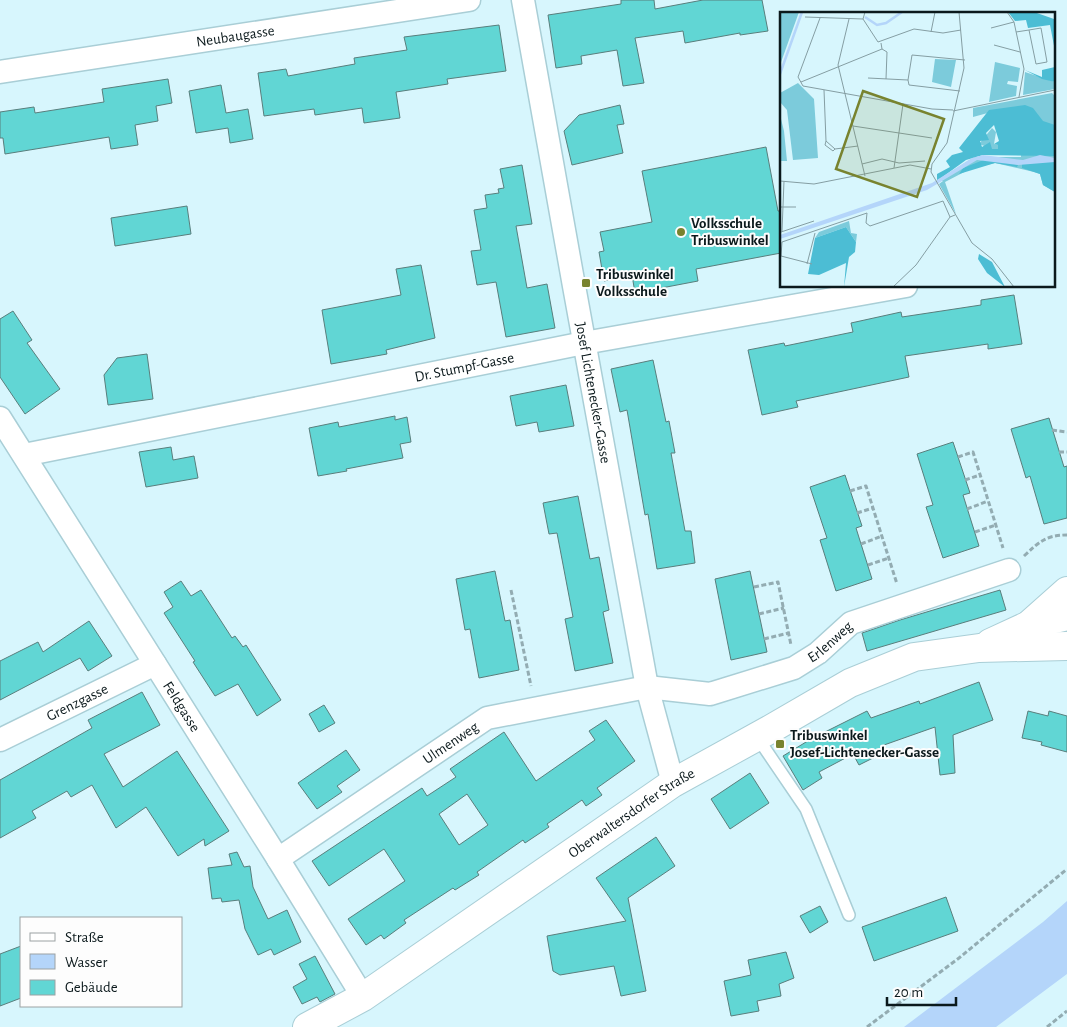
<svg xmlns="http://www.w3.org/2000/svg" width="1067" height="1027" viewBox="0 0 1067 1027" font-family="'Alegreya Sans',sans-serif">
	<style>
		.water { fill: #b4d5fa }
		.building { fill: #61d6d4; stroke: #597e7c; fill-rule: evenodd }
		.lines { fill: none; stroke-linecap: round; stroke-linejoin: round }
		.service-casing { stroke: #a9ced6; stroke-width: 14 }
		.minor-casing { stroke: #a9ced6; stroke-width: 25 }
		.tertiary-casing { stroke: #a9ced6; stroke-width: 30 }
		.path { stroke: #93acb2; stroke-width: 3; stroke-dasharray: 5 2.5; stroke-linecap: butt }
		.service { stroke: #fff; stroke-width: 11 }
		.minor { stroke: #fff; stroke-width: 22 }
		.tertiary { stroke: #fff; stroke-width: 28 }
		.poi-dot { fill: #78832f; stroke: #fdfdfd; stroke-width: 2 }
		.labels { text-anchor: middle; dominant-baseline: central; stroke-width: 4; stroke-linejoin: round; paint-order: stroke }
		.street-label { font-size: 15px; fill: #0b191c; stroke: #fdfdfd }
		.poi-label { font-size: 15px; font-weight: bold; fill: #0b191c; stroke: #fdfdfd; text-anchor: start }
		.inset-river { fill: none; stroke: #b4d5fa; stroke-width: 2.5 }
		.inset-road { fill: none; stroke: #859ea3; stroke-width: 1 }
		.view { fill: #78832f; fill-opacity: 0.15; stroke: #78832f; stroke-width: 2.5 }
		.inset-edge { fill: none; stroke: #0b191c; stroke-width: 2.5 }
	</style>
	<rect width="100%" height="100%" fill="#d7f6fd"/>
	<!-- water -->
	<polygon class="water" points="1067,901 1067,974 996,1027 904,1027 1043,922"/>
	<!-- building -->
	<g class="building">
		<polygon points="621,0 654,0 655,9 703,0 762,0 768,31 740,35 740,33 685,43 683,31 635,38 644,83 623,86 617,50 581,56 582,64 556,68 548,15 621,4"/>
		<polygon points="499,25 506,71 447,79 448,84 396,92 400,118 364,123 362,108 315,115 314,109 264,116 258,73 286,69 288,76 355,64 354,58 407,50 404,37"/>
		<polygon points="168,79 172,103 156,106 158,121 135,125 138,145 111,149 109,137 5,154 3,138 0,138 0,112 34,107 35,113 104,102 102,89"/>
		<polygon points="221,85 226,113 248,109 253,139 230,143 228,128 196,133 189,91"/>
		<polygon points="620,105 624,124 617,125 623,153 572,165 564,131 579,115"/>
		<polygon points="766,147 778,211 781,211 781,253 696,269 698,281 635,293 632,275 604,281 599,252 604,251 600,232 652,222 642,171"/>
		<polygon points="522,165 532,224 516,226 527,288 547,284 555,328 506,337 496,282 477,285 471,251 481,250 474,210 487,208 485,195 499,193 498,189 504,188 500,169"/>
		<polygon points="187,206 191,234 115,246 111,218"/>
		<polygon points="421,265 435,338 386,350 387,354 331,364 322,310 401,295 396,269"/>
		<polygon points="1014,295 1022,344 988,349 988,344 905,356 909,377 796,401 798,407 762,415 748,350 784,343 785,346 853,332 851,323 901,312 902,317 981,305 981,300"/>
		<polygon points="13,311 32,340 27,343 60,389 25,414 0,377 0,319"/>
		<polygon points="147,354 153,399 108,405 104,375 117,358"/>
		<polygon points="653,360 666,422 669,421 675,453 671,453 685,531 691,531 695,563 657,569 648,514 645,515 627,410 620,412 611,369"/>
		<polygon points="566,385 574,426 539,432 537,422 516,426 510,396"/>
		<polygon points="395,416 395,420 407,417 411,442 400,444 403,458 346,469 347,471 318,476 309,428 338,422 339,427"/>
		<polygon points="1049,418 1064,467 1067,466 1067,518 1044,524 1030,476 1026,478 1011,429"/>
		<polygon points="953,442 970,493 963,495 979,546 943,558 926,507 933,505 917,454"/>
		<polygon points="171,447 173,460 194,456 198,478 146,487 139,452"/>
		<polygon points="845,475 862,526 856,528 872,579 836,591 820,540 827,538 810,487"/>
		<polygon points="578,496 590,559 599,557 609,610 603,612 613,663 575,671 565,619 573,617 557,533 549,534 543,503"/>
		<polygon points="495,571 505,621 510,620 519,670 479,678 470,629 465,630 456,579"/>
		<polygon points="750,571 767,652 731,660 715,579"/>
		<polygon points="181,581 191,596 201,590 232,638 235,636 243,647 246,645 281,700 257,716 238,684 215,696 193,662 195,661 164,613 173,607 164,592"/>
		<polygon points="1000,590 1006,610 867,651 862,633 900,620"/>
		<polygon points="89,621 112,656 88,671 80,658 0,700 0,661 38,642 43,652"/>
		<polygon points="979,682 993,720 953,735 955,773 940,775 935,727 884,745 887,751 859,765 853,754 819,772 822,778 803,790 783,756 811,739 867,711 871,718 919,701 920,704"/>
		<polygon points="142,692 160,725 104,754 123,787 177,751 229,831 205,846 204,839 178,856 146,807 116,828 92,785 71,797 67,791 32,811 36,818 0,838 0,780 92,728 88,720"/>
		<polygon points="324,705 335,723 319,732 309,714"/>
		<polygon points="1028,711 1048,716 1049,711 1067,716 1067,752 1041,745 1042,742 1022,738"/>
		<path d="M606 720 635 761 597 788 602 795 586 806 582 800 547 824 549 827 525 843 523 840 477 872 479 875 455 890 453 888 404 920 406 923 384 939 381 935 366 945 348 919 405 881 384 849 329 886 312 861 422 788 427 796 456 777 450 769 504 732 536 781 595 740 589 731ZM467 794 488 825 459 845 439 814Z"/>
		<polygon points="346,750 360,770 337,786 342,792 317,809 298,783"/>
		<polygon points="750,773 769,803 730,829 711,799"/>
		<polygon points="656,837 675,866 628,898 646,991 621,996 614,966 560,975 553,971 547,936 626,921 596,878"/>
		<polygon points="237,852 244,867 250,866 253,887 268,919 287,910 301,942 274,955 271,949 258,955 245,929 239,900 222,902 221,898 212,899 208,868 232,865 229,854"/>
		<polygon points="946,897 958,931 874,961 862,927"/>
		<polygon points="820,906 828,922 810,933 800,916"/>
		<polygon points="21,946 21,998 0,1006 0,954"/>
		<polygon points="786,952 794,978 779,984 781,996 757,1001 759,1011 731,1016 724,981 751,975 748,960"/>
		<polygon points="315,956 335,994 320,1002 317,997 302,1004 293,987 307,979 299,964"/>
	</g>
	<g class="lines">
		<!-- service casing -->
		<g class="service-casing">
			<polyline id="service" points="757,737 806,809 849,915"/>
		</g>
		<!-- minor casing -->
		<g class="minor-casing">
			<g id="minor">
				<path id="s1" d="M523 0 574 286 647 687 673 783"/>
				<path id="s2" d="M0 72 469 0"/>
				<path id="s3" d="M0 418 278 859 363 997"/>
				<path id="s4" d="M24 455 584 343 906 286"/>
				<path id="s5" d="M0 740 155 664"/>
				<path id="s6" d="M278 859 487 718 647 687 710 694 794 668 818 653 851 623 1009 570"/>
			</g>
		</g>
		<!-- tertiary casing -->
		<g class="tertiary-casing">
			<g id="tertiary">
				<polyline points="1031,623 1067,591"/>
				<polyline points="990,643 1029,625 1067,616"/>
				<path id="s7" d="M307 1027 363 997 673 783 769 730 850 683 914 657 979 648 1067 646"/>
			</g>
		</g>
		<!-- path -->
		<g class="path">
			<polyline points="1052,430 1067,432"/>
			<polyline points="1059,452 1067,452"/>
			<polyline points="958,457 973,452 1003,548"/>
			<polyline points="965,480 980,475"/>
			<polyline points="850,491 866,486 897,584"/>
			<polyline points="967,509 988,501"/>
			<polyline points="857,513 873,508"/>
			<polyline points="975,532 996,525"/>
			<polyline points="861,544 882,536"/>
			<path d="M1024 556C1039 542 1046 535 1067 535"/>
			<polyline points="868,565 889,558"/>
			<polyline points="754,587 778,582 791,645"/>
			<polyline points="511,590 531,686"/>
			<polyline points="759,614 784,608"/>
			<polyline points="764,639 789,633"/>
			<polyline points="867,1027 959,958 1067,869"/>
			<polyline points="1047,1027 1067,1011"/>
		</g>
		<!-- service -->
		<use href="#service" class="service"/>
		<!-- minor -->
		<use href="#minor" class="minor"/>
		<!-- tertiary -->
		<use href="#tertiary" class="tertiary"/>
	</g>
	<!-- markers -->
	<g class="poi-dot">
		<circle cx="681" cy="232" r="5"/>
		<rect x="581" y="278" width="10" height="10" rx="2.5"/>
		<rect x="775" y="739" width="10" height="10" rx="2.5"/>
	</g>
	<g class="labels">
		<!-- street labels -->
		<g class="street-label">
			<text stroke="none"><textPath href="#s2" startOffset="238">Neubaugasse</textPath></text>
			<text stroke="none"><textPath href="#s4" startOffset="449">Dr. Stumpf-Gasse</textPath></text>
			<text stroke="none"><textPath href="#s1" startOffset="399">Josef Lichtenecker-Gasse</textPath></text>
			<text stroke="none"><textPath href="#s6" startOffset="611">Erlenweg</textPath></text>
			<text stroke="none"><textPath href="#s5" startOffset="86">Grenzgasse</textPath></text>
			<text stroke="none"><textPath href="#s3" startOffset="341">Feldgasse</textPath></text>
			<text stroke="none"><textPath href="#s6" startOffset="208">Ulmenweg</textPath></text>
			<text stroke="none"><textPath href="#s7" startOffset="389">Oberwaltersdorfer Straße</textPath></text>
		</g>
		<!-- poi labels -->
		<g class="poi-label">
			<text x="691" y="223">Volksschule<tspan x="691" dy="17">Tribuswinkel</tspan></text>
			<text x="596" y="274">Tribuswinkel<tspan x="596" dy="17">Volksschule</tspan></text>
			<text x="790" y="735">Tribuswinkel<tspan x="790" dy="17">Josef-Lichtenecker-Gasse</tspan></text>
		</g>
	</g>
	<!-- overview -->
	<g transform="translate(780 12)">
		<rect width="275" height="275" fill="#d7f6fd"/>
		<path d="M0 0H19L0 53ZM155 47 176 48 171 75 152 70ZM215 50 240 56 238 70 228 69 227 72 237 74 236 84 209 90ZM245 60 275 70V77L243 83ZM18 71 34 87 38 146 13 148 7 98 0 90V81ZM272 81 275 84V180L263 173 260 162 254 160 215 151 190 157 165 170 176 202 159 172 163 169H157L194 145H241L240 124 215 99 193 105V96ZM0 103 4 119 7 149H0ZM212 116 216 120 214 132 219 133 218 137H211L209 131 207 135 199 132ZM69 209 71 221 77 222 76 230 66 215 35 226 39 220Z" fill="#7ccbdb"/>
		<path d="M228 0H254L274 7 275 39 270 13 248 16 246 8 235 9ZM275 55V70L262 67 245 58 262 65V58ZM245 93 253 96 263 109 275 113V144L203 143 186 148 157 169V162L170 155 166 149 172 143 183 140 179 136 209 98ZM214 113 219 129 214 132 218 133V137H212L210 130 202 135 200 129 209 128 206 121ZM206 147 219 148 238 153 237 155 215 151 179 162 183 156ZM270 149 275 150V180L263 173 260 162 242 156V152ZM66 215 76 230 75 240 69 245 64 275 66 251 39 263 28 262 35 226ZM199 242 212 250 225 275 207 261 198 247Z" fill="#4cbdd4" fill-rule="evenodd"/>
		<path d="M203 143 243 148 260 143 275 146V150L238 153 197 148 147 178 0 227V223L152 171 192 146Z" fill="#b4d5fa"/>
		<path class="inset-river" d="M85 5 97 13 106 11 122 0M0 62 22 0"/>
		<path class="inset-road" d="M85 0 83 7 98 30 134 17 163 21 181 18M179 0 184 56 167 131 152 152 151 160 192 231 212 247 234 275M227 0 234 10 244 57 239 85M25 5 83 7M40 6 18 65 23 74 152 97 173 98M69 7 58 53 85 164M211 16 234 10M151 20 155 0M236 20 249 18 261 16 267 50 256 52 249 18M101 31 102 37 107 40 106 67M214 33 240 40M88 66 128 68 129 73 180 79M128 68 132 43 185 48M21 70 102 37M44 78 46 129 55 137 78 134M173 99 275 78M73 114 152 126M46 129 45 133 53 139 55 137M82 152 102 147 119 151 145 149M114 156 123 92M0 169 34 172 130 153 151 157M0 195H16M2 219 4 169M1 220 34 209M27 252 35 221M32 252 1 244 2 230 87 201 86 211 90 214 163 189 170 205 175 203M113 275 136 253 170 205"/>
		<path class="view" d="M83 79 164 107 137 185 56 157Z"/>
		<rect width="275" height="275" class="inset-edge"/>
	</g>
	<!-- legend -->
	<rect x="20" y="917" width="162" height="90" fill="#fdfdfd" stroke="#9ca2a3"/>
	<rect x="30" y="933" width="25" height="8" fill="#ffffff" stroke="#9ca2a3"/>
	<text x="65" y="942" font-size="15" fill="#0b191c">Straße</text>
	<rect x="30" y="954" width="25" height="15" fill="#b4d5fa" stroke="#9ca2a3"/>
	<text x="65" y="967" font-size="15" fill="#0b191c">Wasser</text>
	<rect x="30" y="980" width="25" height="15" fill="#61d6d4" stroke="#9ca2a3"/>
	<text x="65" y="992" font-size="15" fill="#0b191c">Gebäude</text>
	<!-- scale -->
	<path d="M887 997v8h69v-8" fill="none" stroke="#0b191c" stroke-width="2.5"/>
	<text x="894" y="997" font-size="15" fill="#0b191c" stroke="#fdfdfd" stroke-width="4" paint-order="stroke">20 m</text>
</svg>
